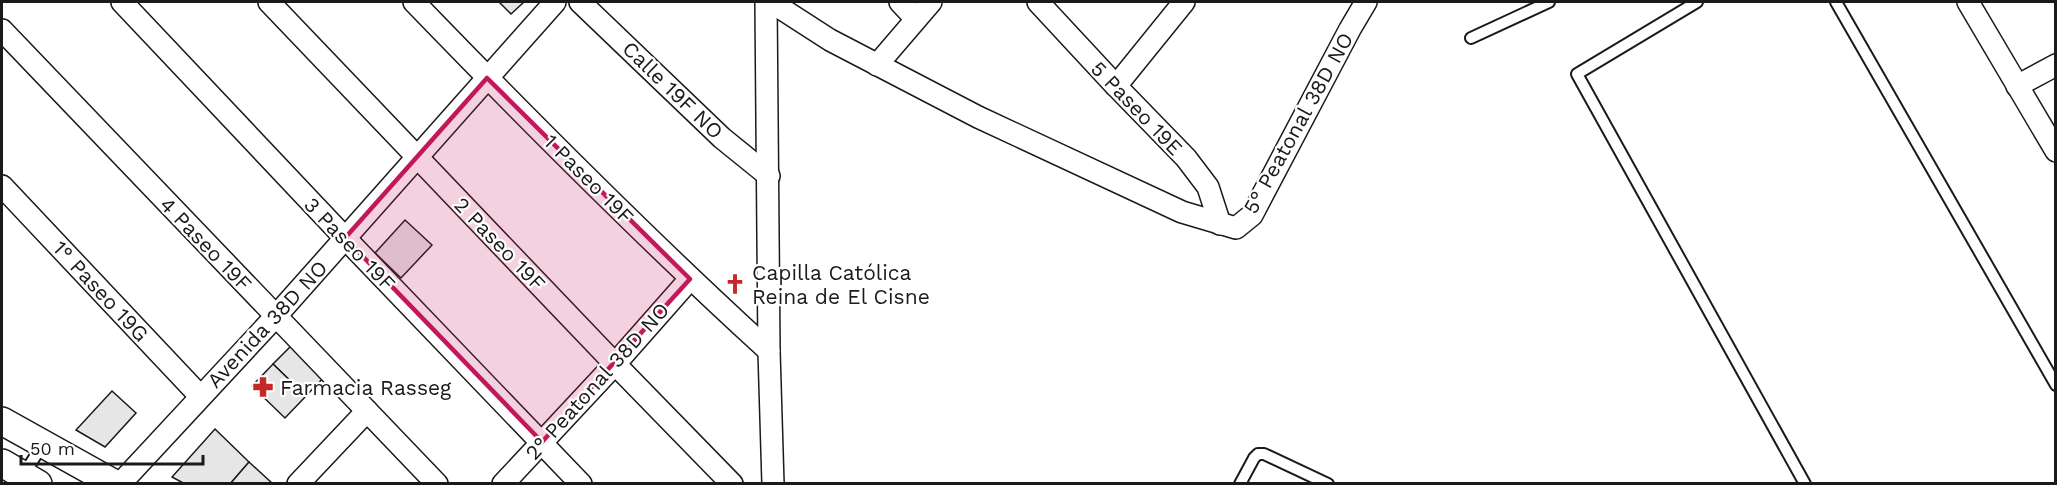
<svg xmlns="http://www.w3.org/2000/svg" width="2057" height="485" viewBox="0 0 2057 485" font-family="'Work Sans',sans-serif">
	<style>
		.building { fill: #e6e6e6; stroke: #1a1a1a; stroke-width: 1.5 }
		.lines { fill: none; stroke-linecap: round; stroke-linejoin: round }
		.service-casing { stroke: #1a1a1a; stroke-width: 14 }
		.minor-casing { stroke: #1a1a1a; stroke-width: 24 }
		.tertiary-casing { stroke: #1a1a1a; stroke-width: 30 }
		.service { stroke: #fff; stroke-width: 10 }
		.minor { stroke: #fff; stroke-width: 21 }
		.tertiary { stroke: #fff; stroke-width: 27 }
		.marked { fill: #c2185b; fill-opacity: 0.2; stroke: #c2185b; stroke-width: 4.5; stroke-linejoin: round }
		.labels { text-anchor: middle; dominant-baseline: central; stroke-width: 4.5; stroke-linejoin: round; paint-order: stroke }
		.street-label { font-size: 21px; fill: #1a1a1a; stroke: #fff }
		.poi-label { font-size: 21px; fill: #1a1a1a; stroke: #fff; text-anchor: start }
	</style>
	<rect width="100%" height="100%" fill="#fff"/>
	<!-- building -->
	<g class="building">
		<polygon points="499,2 524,2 511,14"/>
		<polygon points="405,220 432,245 401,278 375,253"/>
		<polygon points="293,344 326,375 306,396 273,364"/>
		<polygon points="273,364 306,396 285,418 252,386"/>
		<polygon points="112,391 136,413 105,447 76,430"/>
		<polygon points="215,429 249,462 230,484 185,484 172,477"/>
		<polygon points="249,462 273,484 230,484"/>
	</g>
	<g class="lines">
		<!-- service casing -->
		<g class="service-casing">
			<g id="service">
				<polyline points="1697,2 1577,74 1805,484"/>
				<polyline points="1836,2 2056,385"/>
				<polyline points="1471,38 1549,2"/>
				<polyline points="24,474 43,444"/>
				<polyline points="1240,484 1254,458 1258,454 1264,454 1328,484"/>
			</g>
		</g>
		<!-- minor casing -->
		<g class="minor-casing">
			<g id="minor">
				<polyline points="122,2 345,238 581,484"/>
				<polyline points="269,2 615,364 732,484"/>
				<path d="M414 2C529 121 646 239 769 351"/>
				<polyline points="580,2 722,138 769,176"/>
				<polyline points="766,2 769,351 773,484"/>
				<polyline points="771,2 830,40 978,117 1182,212 1236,228 1252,215 1350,29 1366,2"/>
				<polyline points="900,2 916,19"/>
				<polyline points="1038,2 1116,86 1186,158 1208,187 1220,224"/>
				<polyline points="1968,2 2056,151"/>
				<polyline points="2,30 437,484"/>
				<polyline points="877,65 931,2"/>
				<polyline points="1116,86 1184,2"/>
				<polyline points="2017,86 2056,65"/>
				<polyline points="2,186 200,396"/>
				<polyline points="120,484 276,316 555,2"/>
				<polyline points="298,484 367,411"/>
				<polyline points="503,484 615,364 690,279"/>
			</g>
		</g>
		<!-- tertiary casing -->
		<g class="tertiary-casing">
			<g id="tertiary">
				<polyline points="2,421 115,484"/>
				<polyline points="2,463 38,484"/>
			</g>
		</g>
		<!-- service -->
		<use href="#service" class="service"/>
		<!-- minor -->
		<use href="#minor" class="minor"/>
		<!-- tertiary -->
		<use href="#tertiary" class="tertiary"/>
	</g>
	<!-- marked area -->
	<path class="marked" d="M487 78 690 279 542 442 345 238Z"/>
	<!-- icons -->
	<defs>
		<g id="church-bare" transform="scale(1.62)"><path d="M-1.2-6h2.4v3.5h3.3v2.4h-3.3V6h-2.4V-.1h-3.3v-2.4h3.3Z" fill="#c62828" stroke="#fff" stroke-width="2.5" paint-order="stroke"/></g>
		<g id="pharmacy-bare" transform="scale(1.62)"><path d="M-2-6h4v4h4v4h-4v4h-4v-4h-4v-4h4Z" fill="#c62828" stroke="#fff" stroke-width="2.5" paint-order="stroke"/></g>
	</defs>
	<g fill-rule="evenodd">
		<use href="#church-bare" x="735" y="284"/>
		<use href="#pharmacy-bare" x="263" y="387"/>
	</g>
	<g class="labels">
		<!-- street labels -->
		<g class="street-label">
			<text transform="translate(673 90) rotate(44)">Calle 19F NO</text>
			<text transform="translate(1137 108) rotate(46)">5 Paseo 19E</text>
			<text transform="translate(1298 123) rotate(-61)">5° Peatonal 38D NO</text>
			<text transform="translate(589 179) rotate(45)">1 Paseo 19F</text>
			<text transform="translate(206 244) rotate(46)">4 Paseo 19F</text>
			<text transform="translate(350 244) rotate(46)">3 Paseo 19F</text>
			<text transform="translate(500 244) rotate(46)">2 Paseo 19F</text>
			<text transform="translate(101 291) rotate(47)">1° Paseo 19G</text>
			<text transform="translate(267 324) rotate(-47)">Avenida 38D NO</text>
			<text transform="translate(597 381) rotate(-48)">2° Peatonal 38D NO</text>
		</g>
		<!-- poi labels -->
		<g class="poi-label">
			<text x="752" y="272">Capilla Católica<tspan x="752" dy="24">Reina de El Cisne</tspan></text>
			<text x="280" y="387">Farmacia Rasseg</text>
		</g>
	</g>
	<!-- border -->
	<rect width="2057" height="485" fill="none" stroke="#1a1a1a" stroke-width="6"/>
	<!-- scale -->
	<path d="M21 455v9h182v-9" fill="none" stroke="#1a1a1a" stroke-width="3"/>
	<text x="30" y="455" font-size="18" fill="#1a1a1a" stroke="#ffffff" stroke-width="4.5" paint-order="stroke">50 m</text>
</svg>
